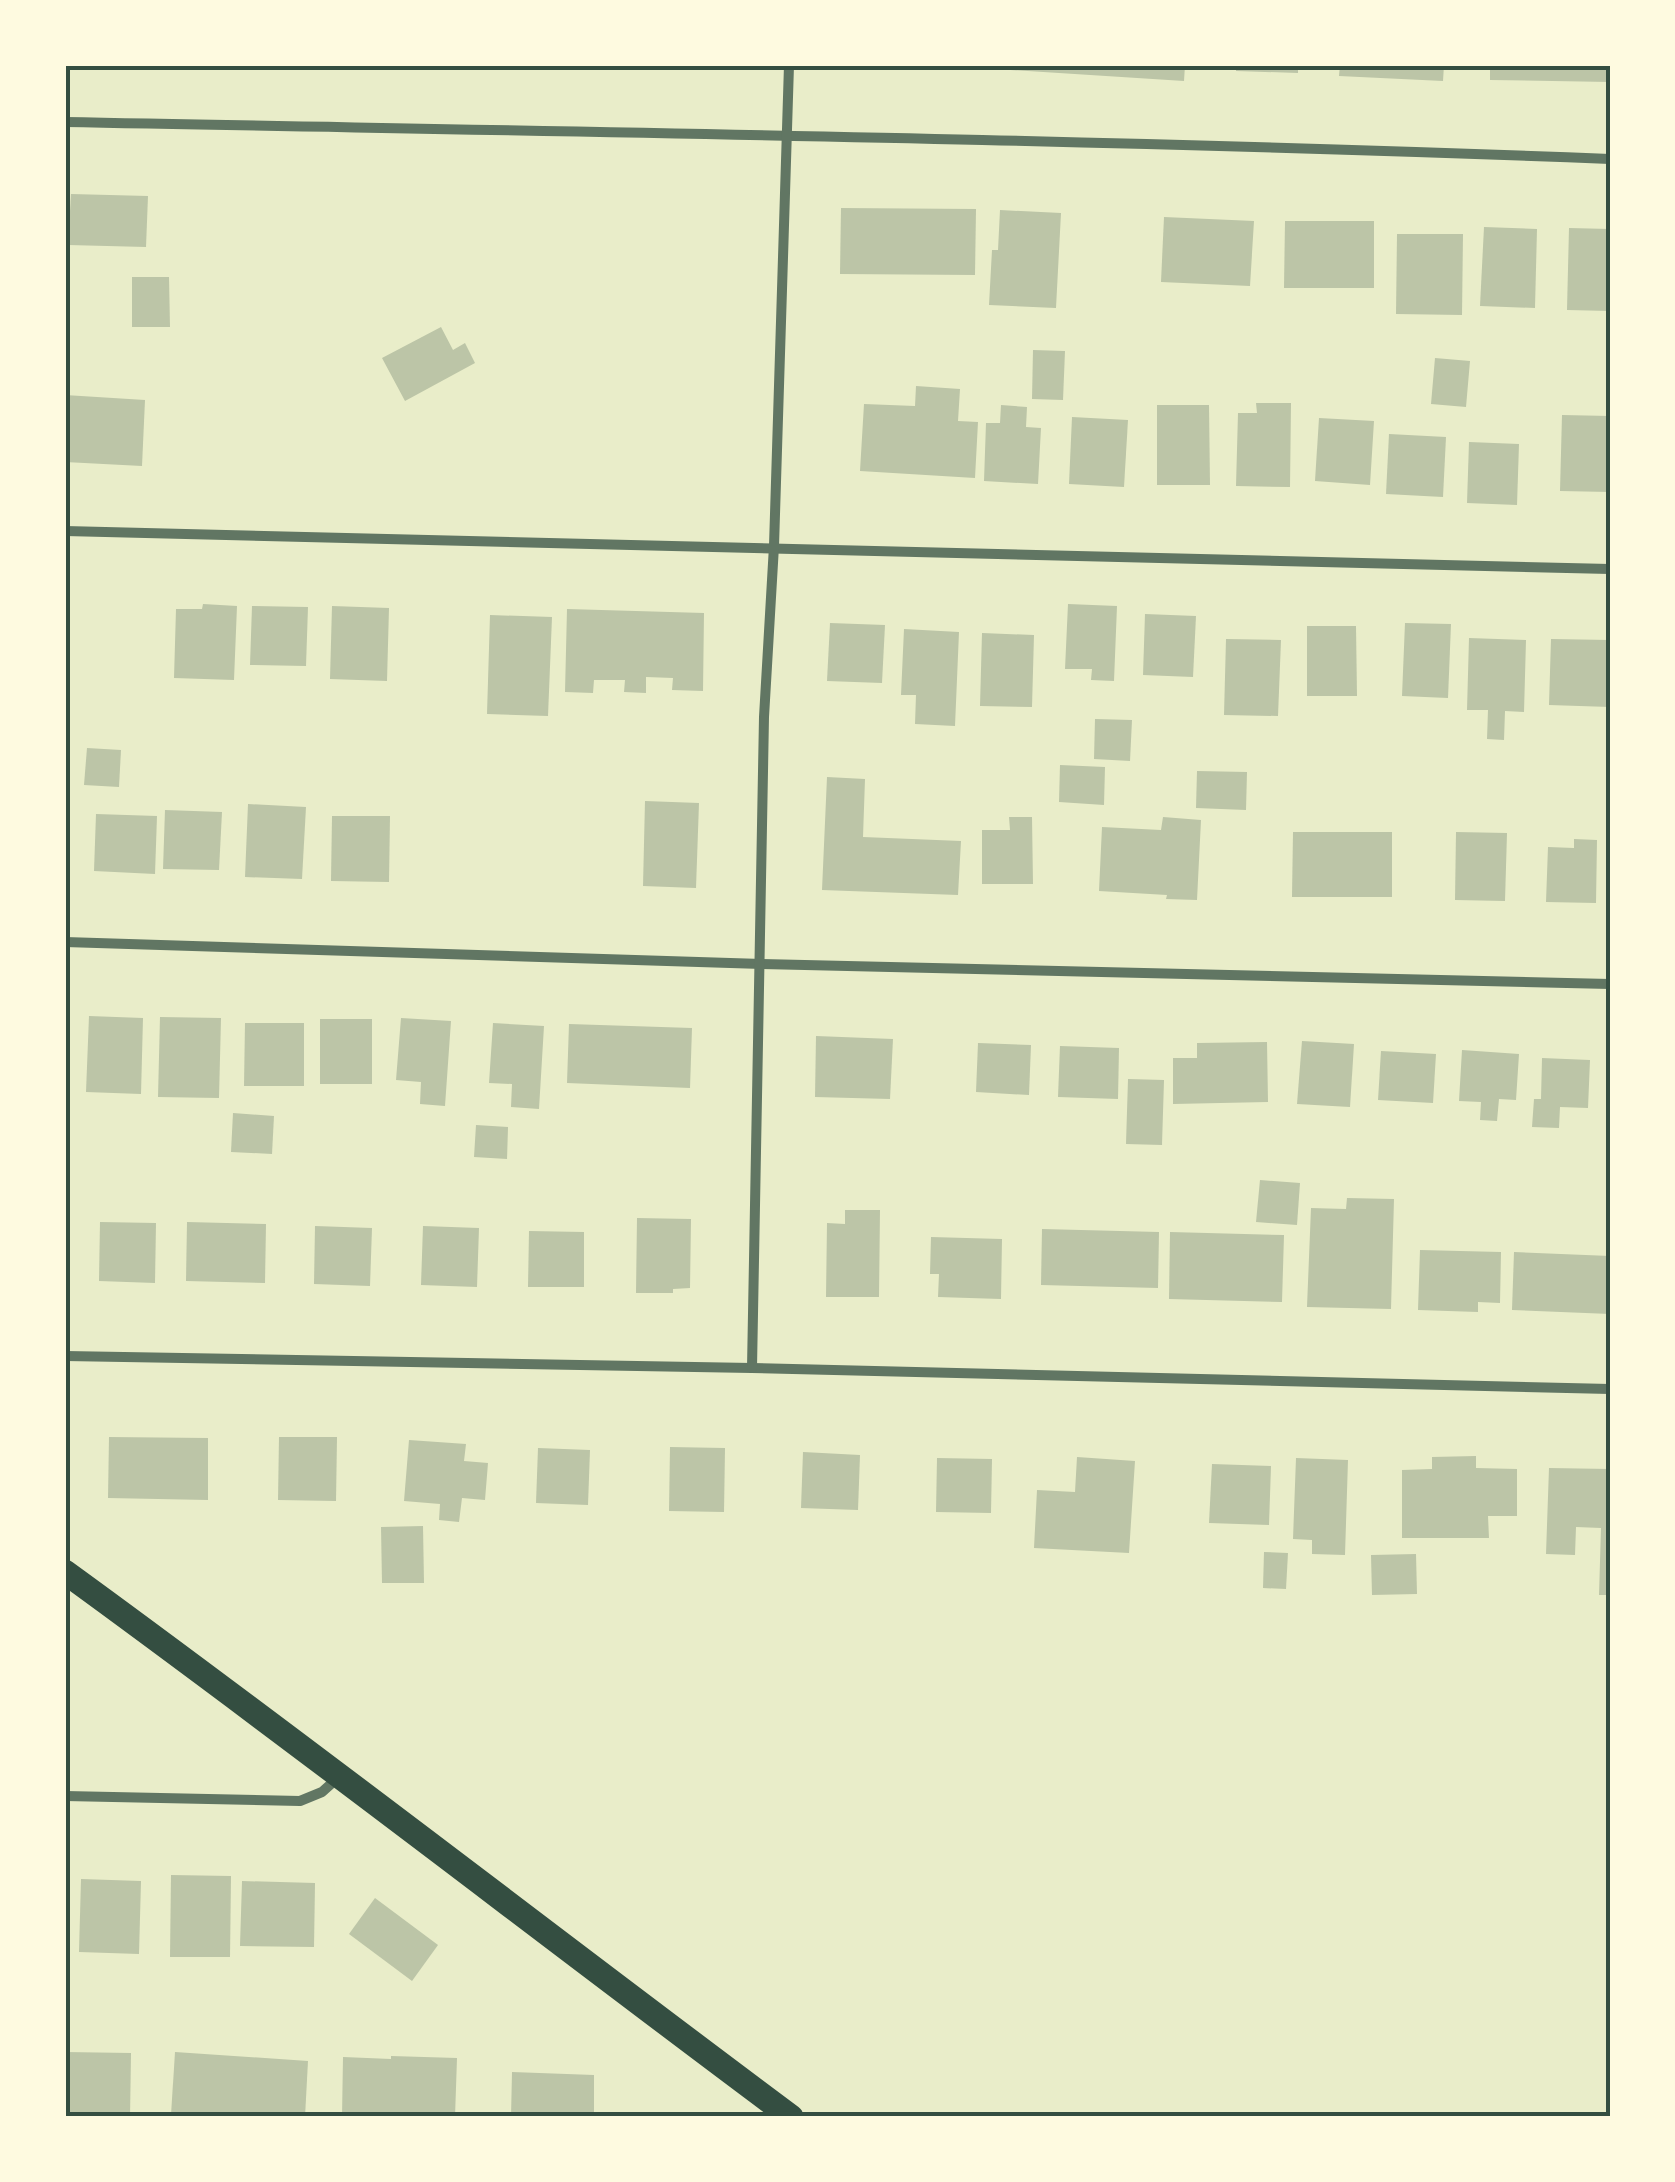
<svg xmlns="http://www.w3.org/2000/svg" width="1675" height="2182" viewBox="0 0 1675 2182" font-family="'Sofia Sans Condensed',sans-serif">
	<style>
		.building { fill: #bcc5a7 }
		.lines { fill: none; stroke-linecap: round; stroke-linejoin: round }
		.minor { stroke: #617663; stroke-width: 10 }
		.primary { stroke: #344e41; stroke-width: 25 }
		.neatline { fill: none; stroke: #344e41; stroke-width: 4 }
	</style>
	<rect width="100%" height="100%" fill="#e9edc9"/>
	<!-- building -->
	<g class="building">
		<polygon points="981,65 1185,65 1184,81 980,68"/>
		<polygon points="1236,65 1298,65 1298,73 1236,71"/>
		<polygon points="1340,65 1444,65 1443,81 1339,76"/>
		<polygon points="1490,65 1610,65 1610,82 1490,80"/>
		<polygon points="71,194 148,196 146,247 68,245"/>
		<polygon points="841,208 976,209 975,275 840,274"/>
		<polygon points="1000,210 1061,213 1056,308 989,305 992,250 998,250"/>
		<polygon points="1164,217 1254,221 1250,286 1161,282"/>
		<polygon points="1285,221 1374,221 1374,288 1284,288"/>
		<polygon points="1484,227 1537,229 1535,308 1480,306"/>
		<polygon points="1569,228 1610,229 1610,311 1567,310"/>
		<polygon points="1397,234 1463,234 1462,315 1396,314"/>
		<polygon points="132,277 169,277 170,327 132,327"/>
		<polygon points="441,327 453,350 465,343 475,363 405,401 382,358"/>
		<polygon points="1033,350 1065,351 1063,400 1032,399"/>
		<polygon points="1435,358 1470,361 1466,407 1431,404"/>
		<polygon points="916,386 960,389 958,421 978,422 975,478 860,471 864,404 915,406"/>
		<polygon points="65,395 145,400 142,466 65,462"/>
		<polygon points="1256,403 1291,403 1290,487 1236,486 1238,413 1257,413"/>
		<polygon points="1001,405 1027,407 1026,427 1041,428 1038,484 984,481 986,423 1000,423"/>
		<polygon points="1157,405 1209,405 1210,485 1157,485"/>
		<polygon points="1562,415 1610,416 1610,492 1560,491"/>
		<polygon points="1072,417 1128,420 1124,487 1069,484"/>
		<polygon points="1319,418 1374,421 1370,485 1315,481"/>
		<polygon points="1389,434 1446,437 1443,497 1386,494"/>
		<polygon points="1469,442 1519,444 1517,505 1467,503"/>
		<polygon points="203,604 237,606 234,680 174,678 176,609 202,609"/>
		<polygon points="1068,604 1117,606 1114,681 1091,680 1092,669 1065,669"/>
		<polygon points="252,606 308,607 306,666 250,665"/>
		<polygon points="332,606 389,608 387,681 330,679"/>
		<polygon points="567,609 704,613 703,691 672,690 673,678 646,677 646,693 624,692 625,680 594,680 593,693 565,692"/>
		<polygon points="1145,614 1196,616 1193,677 1143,675"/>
		<polygon points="490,615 552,617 548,716 487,714"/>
		<polygon points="830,623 885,625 882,683 827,681"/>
		<polygon points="1405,623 1451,624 1448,698 1402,696"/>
		<polygon points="1307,626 1356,626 1357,696 1307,696"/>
		<polygon points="904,629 959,632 955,726 915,724 916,695 901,695"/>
		<polygon points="982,633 1034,635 1032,707 980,706"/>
		<polygon points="1469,638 1526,640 1524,712 1505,711 1504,740 1487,739 1488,710 1467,710"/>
		<polygon points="1226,639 1281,640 1278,716 1224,715"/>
		<polygon points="1551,639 1610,640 1610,707 1549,705"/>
		<polygon points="1095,719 1132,720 1130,761 1094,759"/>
		<polygon points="87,748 121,750 119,787 84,785"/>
		<polygon points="1060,765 1105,767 1104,805 1059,802"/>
		<polygon points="1197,771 1247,772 1246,810 1196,808"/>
		<polygon points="827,777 865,779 863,837 961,841 958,895 822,890"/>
		<polygon points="645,801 699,803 696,888 643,886"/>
		<polygon points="248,804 306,807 302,879 245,877"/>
		<polygon points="165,810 222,812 219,870 163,869"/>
		<polygon points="96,814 157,816 155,874 94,871"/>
		<polygon points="332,816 390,816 389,882 331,881"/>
		<polygon points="1009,817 1032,817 1033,884 982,884 982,830 1010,830"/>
		<polygon points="1163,817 1201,820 1197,900 1166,899 1167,895 1099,891 1102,827 1161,830"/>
		<polygon points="1293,832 1392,832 1392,897 1292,897"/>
		<polygon points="1456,832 1507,833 1505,901 1455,900"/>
		<polygon points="1574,839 1597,840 1596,903 1546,902 1548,847 1574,848"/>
		<polygon points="89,1016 143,1018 141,1094 86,1092"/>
		<polygon points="160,1017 221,1018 219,1098 158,1097"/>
		<polygon points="401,1018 451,1021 445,1106 420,1104 421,1082 396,1080"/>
		<rect x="320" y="1019" width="52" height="65"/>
		<polygon points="245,1023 304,1023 304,1086 244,1086"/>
		<polygon points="493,1023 544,1026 539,1109 511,1107 512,1084 489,1083"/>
		<polygon points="569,1024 692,1028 690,1088 567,1083"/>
		<polygon points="816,1036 893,1039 890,1099 815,1097"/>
		<polygon points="1302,1041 1354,1044 1350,1107 1297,1104"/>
		<polygon points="1267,1042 1268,1102 1173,1104 1173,1058 1197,1058 1197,1043"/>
		<polygon points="978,1043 1031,1045 1029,1095 976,1092"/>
		<polygon points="1060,1046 1119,1048 1118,1099 1058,1097"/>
		<polygon points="1462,1050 1519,1054 1516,1100 1499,1099 1497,1121 1480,1120 1481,1102 1459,1101"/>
		<polygon points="1381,1051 1436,1054 1433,1103 1378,1100"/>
		<polygon points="1542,1058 1590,1060 1588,1108 1560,1107 1559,1128 1532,1127 1534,1099 1541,1099"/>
		<polygon points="1128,1079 1164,1080 1162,1145 1126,1144"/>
		<polygon points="233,1113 274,1116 272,1154 231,1152"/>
		<polygon points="476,1125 508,1127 507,1159 474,1157"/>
		<polygon points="1260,1180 1300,1183 1297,1225 1256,1222"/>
		<polygon points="1347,1198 1394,1199 1391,1309 1307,1307 1311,1208 1346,1209"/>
		<polygon points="845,1210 880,1210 879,1297 826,1297 827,1223 845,1224"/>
		<polygon points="637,1218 691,1219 690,1288 673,1289 673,1293 636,1293"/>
		<polygon points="100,1222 156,1223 155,1283 99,1281"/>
		<polygon points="187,1222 266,1224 265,1283 186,1281"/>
		<polygon points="315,1226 372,1228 370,1286 314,1284"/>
		<polygon points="423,1226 479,1228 477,1287 421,1285"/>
		<polygon points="1042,1229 1159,1232 1158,1288 1041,1285"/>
		<polygon points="529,1231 584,1232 584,1287 528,1287"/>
		<polygon points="1170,1232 1284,1235 1282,1302 1169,1299"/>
		<polygon points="931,1237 1002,1239 1001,1299 938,1297 939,1274 930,1274"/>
		<polygon points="1420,1250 1501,1252 1500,1303 1478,1302 1478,1312 1418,1310"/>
		<polygon points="1514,1252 1610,1256 1610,1314 1512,1310"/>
		<polygon points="109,1437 208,1438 208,1500 108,1498"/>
		<polygon points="279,1437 337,1437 336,1501 278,1500"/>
		<polygon points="409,1440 466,1444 464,1461 488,1463 485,1500 462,1498 459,1522 439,1520 440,1504 404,1501"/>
		<polygon points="670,1447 725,1448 724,1512 669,1511"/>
		<polygon points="538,1448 590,1450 588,1505 536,1503"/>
		<polygon points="803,1452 860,1455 858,1510 801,1508"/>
		<polygon points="1476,1456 1476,1468 1517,1469 1517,1516 1488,1516 1489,1538 1402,1538 1402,1470 1432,1469 1432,1457"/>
		<polygon points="1077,1457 1135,1461 1129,1553 1034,1548 1037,1490 1075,1492"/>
		<polygon points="937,1458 992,1459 991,1513 936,1512"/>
		<polygon points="1296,1458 1348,1460 1345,1555 1312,1554 1312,1540 1293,1539"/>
		<polygon points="1212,1464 1271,1466 1269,1525 1209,1523"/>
		<polygon points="1549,1468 1610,1469 1610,1595 1599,1595 1601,1528 1576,1527 1575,1555 1546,1554"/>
		<polygon points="423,1526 424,1583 382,1583 381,1527"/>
		<polygon points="1264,1552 1288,1553 1286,1589 1263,1588"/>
		<polygon points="1416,1554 1417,1594 1372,1595 1371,1555"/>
		<polygon points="171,1875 231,1876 230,1957 170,1957"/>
		<polygon points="81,1879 141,1881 139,1954 79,1952"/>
		<polygon points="242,1881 315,1883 314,1947 240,1946"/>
		<polygon points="375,1898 438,1945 412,1981 349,1934"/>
		<polygon points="65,2052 131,2053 130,2117 65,2116"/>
		<polygon points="175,2052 308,2061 305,2117 171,2115"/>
		<polygon points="391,2056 457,2058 455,2117 342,2117 343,2057 391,2059"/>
		<polygon points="512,2072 594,2075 594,2113 620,2114 620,2117 511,2117"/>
	</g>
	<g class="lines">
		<!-- minor -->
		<g class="minor">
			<path d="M65 122C580 132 1095 139 1610 159"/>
			<polyline points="65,531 1610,569"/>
			<polyline points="65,942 762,964 1610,984"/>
			<polyline points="65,1356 752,1368 1610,1389"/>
			<polyline points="752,1368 764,717 774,546 789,65"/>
			<polyline points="65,1796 300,1801 322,1792 341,1775"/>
		</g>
		<!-- primary -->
		<path class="primary" d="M65 1572C310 1750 548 1936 791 2117"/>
	</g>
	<!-- border -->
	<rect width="1675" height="2182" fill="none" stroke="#fefae0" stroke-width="135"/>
	<rect x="68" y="68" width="1540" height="2046" class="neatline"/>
</svg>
